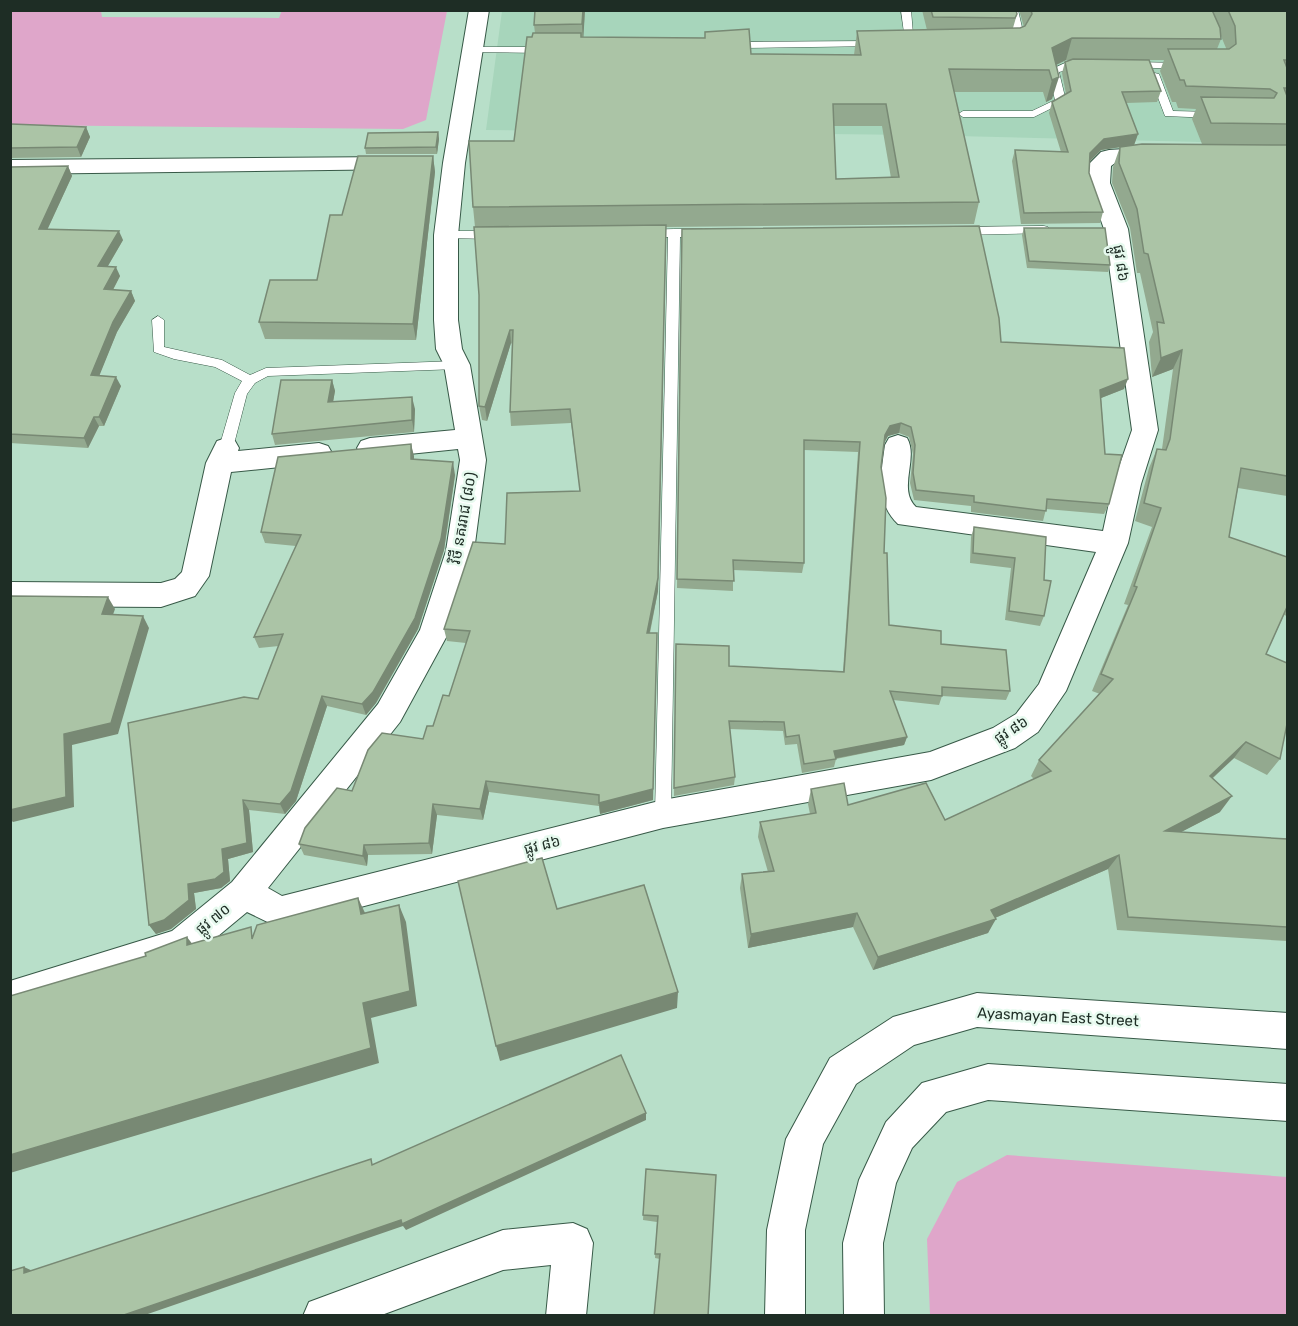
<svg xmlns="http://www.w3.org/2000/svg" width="1298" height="1326" viewBox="0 0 1298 1326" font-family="Rubik,'Noto Sans Khmer',sans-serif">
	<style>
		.built { fill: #a7d5bb }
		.green { fill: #dfa6ca }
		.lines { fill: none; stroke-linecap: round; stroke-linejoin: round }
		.lane-casing { stroke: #375947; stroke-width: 1 }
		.street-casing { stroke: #375947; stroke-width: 2 }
		.lane { fill: #fff; fill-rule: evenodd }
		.street { fill: #fff; fill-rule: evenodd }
		.wall { fill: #93a98f; fill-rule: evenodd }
		.shaded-wall { fill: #788974 }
		.building { fill: #abc4a6; stroke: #788974; stroke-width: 1.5; fill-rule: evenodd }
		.labels { text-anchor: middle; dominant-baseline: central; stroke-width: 5; stroke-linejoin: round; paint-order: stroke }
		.street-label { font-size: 15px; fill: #1e2d25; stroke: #e7faef }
	</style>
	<rect width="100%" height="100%" fill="#b8dfc9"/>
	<!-- built -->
	<polygon class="built" points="1284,10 1287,144 915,135 486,130 502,11"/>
	<!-- green -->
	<g class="green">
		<polygon points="282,10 447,11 426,120 403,129 11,125 11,11 101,11 102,17 279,18"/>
		<polygon points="1007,1155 1287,1177 1287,1315 930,1315 927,1239 957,1182"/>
	</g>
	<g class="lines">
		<!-- lane casing -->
		<g class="lane-casing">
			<g id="lane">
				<polygon points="901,10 911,10 914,46 905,47 900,44 905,41"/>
				<polygon points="1008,10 1018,10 1024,36 1016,47 1012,48 1007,45 1014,36"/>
				<polygon points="875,41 879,42 879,46 742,48 731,51 726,48 742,42"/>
				<polygon points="473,47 545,47 550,50 545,53 469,52 469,48"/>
				<polygon points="1067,62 1084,62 1089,65 1059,72 1066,101 1034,117 963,117 958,114 963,111 1032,111 1055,100 1048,71"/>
				<polygon points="1132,62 1183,63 1188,66 1183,69 1128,67 1127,65"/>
				<polygon points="1150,72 1159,74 1173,111 1213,112 1218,115 1213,118 1165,116 1149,74"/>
				<polygon points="1044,226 1048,227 1048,233 960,235 954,231 960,227"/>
				<polygon points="674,229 702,229 708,233 702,237 680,237 671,814 669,819 663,821 657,819 655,814 668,237 645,238 639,234 645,230"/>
				<polygon points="446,231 495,231 501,235 495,239 442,238 442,232"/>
				<polygon points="158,316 164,320 164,347 222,360 250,375 266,368 457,361 463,365 457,369 268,376 255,383 247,394 233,448 226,453 219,448 235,393 242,381 215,367 174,359 154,352 152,320"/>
			</g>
		</g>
		<!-- street casing -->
		<g class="street-casing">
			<g id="street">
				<path d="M469 10H489L465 163 458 235V320L462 349 470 365 486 460 474 551 449 632 400 722 268 888 282 896 663 800 930 752 993 728 1016 714 1039 684 1096 552 898 524C875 502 881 474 885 445L889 438 898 435 907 438C919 458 897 489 916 507L1103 531 1113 484 1132 430 1104 229 1088 183 1089 164 1101 152 1109 150 1158 147 1166 149 1169 154 1166 159 1115 163 1111 166 1110 183 1128 229 1158 430 1141 484 1128 543 1066 691 1038 732 1015 748 931 780 663 828 280 928 247 912 194 956 10 1015V981L172 931 232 882 378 704 420 630 446 551 460 460 458 449 370 458 361 455 357 448 361 441 370 438 455 430 444 365 436 349 434 320V235L443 163Z"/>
				<polygon points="397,157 405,159 408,164 405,169 10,174 10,160"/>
				<polygon points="226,438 235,441 239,448 238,451 319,443 328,446 332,453 328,460 319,463 231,472 209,576 195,596 161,607 10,606 10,582 161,583 175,579 182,572 206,463 217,441"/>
				<polygon points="977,993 1288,1013 1288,1049 977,1027 914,1045 856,1084 823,1144 805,1230 805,1316 765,1316 767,1230 786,1139 830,1058 893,1017"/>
				<polygon points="988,1064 1288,1084 1288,1121 988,1100 946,1112 912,1148 896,1183 883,1243 884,1316 844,1316 843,1243 859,1180 886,1122 922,1083"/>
				<polygon points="573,1223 587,1229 593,1243 586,1316 546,1316 551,1265 503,1270 379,1316 303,1316 309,1302 503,1230"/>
			</g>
		</g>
		<!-- lane -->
		<use href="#lane" class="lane"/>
		<!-- street -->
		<use href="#street" class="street"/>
	</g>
	<!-- wall -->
	<g class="wall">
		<path d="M585 10 583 37 751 54 854 55 857 31 927 30 922 10H1016L1017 14 1013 28H1020L1024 27 1019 10H1287V496L1238 488 1229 537 1287 557V616L1284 615 1266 654 1280 759 1267 775 1234 758 1213 778 1220 812 1181 832 1287 839V941L1117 930 1108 869 995 918 988 933 873 970 853 927 748 948 740 888 742 874 768 872 758 837 760 822 810 814 808 804 811 789 848 805 945 820 1034 779 1031 776 1039 760 1100 694 1092 691 1128 605 1124 604 1152 527 1135 521 1149 468 1157 449H1162L1173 369 1152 377 1149 342 1153 332 1140 273H1137L1130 228 1112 183 1113 167 1120 147 1202 144 1192 119 1196 109 1178 108 1176 102H1172L1160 71 1164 60H1149L1161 91 1157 102 1126 103 1138 134 1134 145 1101 150 1090 161 1089 173 1103 212 1100 223 1021 224 1012 161 1015 150 1061 152 1049 113 1052 102 1066 94 1062 73 1065 62 1071 60H1066L1056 65 1052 99 1046 102 1043 92H954L979 202 974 224 666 227 658 591 650 633 653 800 600 814 599 806 489 792 483 820 437 815 432 854 368 855 367 866 304 855 299 844 352 791 423 739 433 726 449 696 466 643 447 641 444 629 505 544 580 491 571 423 511 426 510 412 512 344 511 343 487 421 482 420 479 406V295L475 227 473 207 514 141 532 37 535 33 534 25ZM1221 36 1226 48V49H1217L1221 39ZM834 126H882L891 178 836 179Z"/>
		<polygon points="10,124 86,127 90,137 81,157 10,158"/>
		<polygon points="438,132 439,139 437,154 366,154 365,148"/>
		<polygon points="433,156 435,172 416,340 265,339 259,322 317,280 342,215"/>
		<polygon points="68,166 72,176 47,230 123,240 108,266 120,276 113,290 131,291 135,301 117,332 99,375 121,386 104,426 99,426 88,448 10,443 10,167"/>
		<polygon points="1024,228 1110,265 1108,272 1027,268 1022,235"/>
		<polygon points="682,229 1001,342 1124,389 1101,398 1109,504 1104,514 1046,509 1043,521 971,512 971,506 914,500 910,483 913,454 909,437 899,433 888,436 884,443 881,467 884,553 889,625 941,644 1010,691 1006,700 942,696 939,705 893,700 907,737 904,745 836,759 834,767 802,773 797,744 785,745 783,731 730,729 735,777 734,785 674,796 676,644 729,666 843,671 858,452 804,450 804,563 802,573 733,570 733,591 677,588"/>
		<polygon points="332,380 335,391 333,402 415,409 414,432 275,445 272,434"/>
		<polygon points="411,444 414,460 455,475 444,550 418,629 376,703 366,715 327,706 296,801 285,814 249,810 253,852 228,859 230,881 221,888 194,893 196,909 171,929 156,934 149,925 258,699 279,646 259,648 254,637 296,546 265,543 261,532"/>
		<polygon points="974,527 1044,580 1044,616 1040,626 1005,620 1011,568 970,563 971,537"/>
		<polygon points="646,1169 708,1316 660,1259 655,1258 657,1222 643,1220"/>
	</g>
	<!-- shaded-wall -->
	<g class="shaded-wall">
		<polygon points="583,10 585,10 583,44 582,24"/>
		<polygon points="1072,38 1066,60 1046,70 1052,48"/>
		<polygon points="1059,77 1052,99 1046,102 1052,80"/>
		<polygon points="86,127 90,137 81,157 77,147"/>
		<polygon points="438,132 439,139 437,154 436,147"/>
		<polygon points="1138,134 1134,145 1101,150 1087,164 1090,153 1104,139"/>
		<polygon points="433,156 435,172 416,340 413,324"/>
		<polygon points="68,166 72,176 43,239 39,229"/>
		<polygon points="119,231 123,240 102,276 98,266"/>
		<polygon points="666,239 658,591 647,645 647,633"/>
		<polygon points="116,267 120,276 108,299 104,289"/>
		<polygon points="131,291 135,301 117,332 96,384 91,375 113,322"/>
		<polygon points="510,330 511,343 487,421 485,407"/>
		<polygon points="1182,350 1173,369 1152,377 1161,358"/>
		<polygon points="116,377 121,386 104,426 99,417"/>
		<polygon points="1128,379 1124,389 1096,400 1100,390"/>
		<polygon points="332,380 335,391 331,413 328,402"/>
		<polygon points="412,397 415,409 414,432 412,420"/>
		<polygon points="94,417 99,426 88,448 84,438"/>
		<polygon points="901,423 899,433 888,436 883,445 885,435 890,426"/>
		<polygon points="411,444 414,456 414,472 411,459"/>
		<polygon points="453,462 455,475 444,550 418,629 376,703 366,715 362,704"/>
		<polygon points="108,597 115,609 109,626 102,614"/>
		<polygon points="143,616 149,628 118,734 72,745 74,807 13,822 10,819 10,810 64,734"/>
		<polygon points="657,645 653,800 600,814 599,803"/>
		<polygon points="322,696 327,706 296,801 285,814 280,804"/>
		<polygon points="907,737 904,745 832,759 834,751"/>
		<polygon points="1246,742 1234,758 1198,791 1210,776"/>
		<polygon points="486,781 489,792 483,820 480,809"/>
		<polygon points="1232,796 1220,812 1154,846 1165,831"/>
		<polygon points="243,800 249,810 253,852 228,859 230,881 221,888 194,893 196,909 171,929 156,934 149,925 222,849"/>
		<polygon points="433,804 437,815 432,854 429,843"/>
		<polygon points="364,845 368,855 367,866 363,856"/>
		<polygon points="1119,855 1108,869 983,923 991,910"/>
		<polygon points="358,898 366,915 361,914"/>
		<polygon points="399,905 406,922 417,1006 371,1018 379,1063 10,1173 10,1155 363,1003"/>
		<polygon points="857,913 853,927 748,948 751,934"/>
		<polygon points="996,919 988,933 873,970 878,957"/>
		<polygon points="187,937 200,954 187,945"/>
		<polygon points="678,992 677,1008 500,1061 496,1046"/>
		<polygon points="646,1113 646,1120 406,1230 403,1226 142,1316 121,1316"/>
		<polygon points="24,1267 35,1272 24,1273"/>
	</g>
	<!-- building -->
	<g class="building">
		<polygon points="535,10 583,10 582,24 534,25"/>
		<polygon points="931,10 1016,10 1017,14 1015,18 933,17"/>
		<path d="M1031 10H1212L1220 28 1221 39 1072 38 1052 48 1059 77 1052 80 1049 70 949 69 979 202 473 207 469 141H514L527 37H532L533 33H581V37L705 38V32L749 29 751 54 861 55 857 31 1020 28 1025 26 1032 14ZM833 104H886L899 177 836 179Z"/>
		<polygon points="1228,10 1287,10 1287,60 1284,60 1287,68 1287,88 1284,88 1287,96 1287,124 1211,123 1201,97 1274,98 1277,93 1270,89 1186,86 1184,80 1180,80 1168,49 1229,49 1236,44 1235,26"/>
		<polygon points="1073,59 1149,60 1161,91 1122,92 1138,134 1104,139 1090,153 1089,173 1103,212 1024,213 1015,150 1068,152 1052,102 1071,91 1065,62"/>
		<polygon points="10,124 11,124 86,127 77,147 10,148"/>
		<polygon points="438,132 436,147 365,148 368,133"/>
		<polygon points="1142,144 1287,145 1287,476 1241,468 1229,537 1287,557 1287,607 1266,654 1287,663 1287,724 1280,759 1246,742 1210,776 1232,796 1165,831 1287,839 1287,927 1128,917 1119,855 991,910 996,919 878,957 857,913 751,934 742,874 774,871 760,822 816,813 811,789 844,783 848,805 926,783 945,820 1051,771 1039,760 1113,679 1101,674 1137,587 1134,586 1161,508 1144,503 1157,449 1166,450 1170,439 1182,350 1161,358 1157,322 1164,323 1148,254 1144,253 1137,209 1119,163 1120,147"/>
		<polygon points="358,156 433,156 413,324 259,322 270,280 317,280 330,215 342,215"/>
		<polygon points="68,166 39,229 119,231 98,266 116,267 104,289 131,291 113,322 91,375 116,377 99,417 94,417 84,438 10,434 10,167"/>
		<polygon points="666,225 658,578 647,633 657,633 653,789 599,803 599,795 486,781 480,809 433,804 429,843 364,845 363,856 299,844 305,828 337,788 352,791 368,750 382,733 423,739 427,726 433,726 443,695 449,696 470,631 444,629 473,542 505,544 507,493 580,491 570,409 510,412 513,330 510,330 485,407 479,406 479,295 474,227"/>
		<polygon points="979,226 999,318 1001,342 1124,348 1128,379 1100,390 1105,454 1122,455 1109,504 1047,499 1046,511 974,502 974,496 916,490 913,473 915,445 911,427 901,423 890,426 885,435 881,467 886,498 884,553 887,553 889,625 941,631 941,644 1006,650 1010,691 942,687 942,696 890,691 907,737 834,751 836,759 804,764 799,735 786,737 784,722 729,721 735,777 674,788 676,644 729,646 729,666 844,672 860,442 804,440 804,563 733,560 734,581 677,579 682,229"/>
		<polygon points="1024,228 1105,228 1110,265 1029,261"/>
		<polygon points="281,380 332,380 328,402 412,397 412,420 272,434"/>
		<polygon points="411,444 411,459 453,462 441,539 415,618 373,692 362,704 322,696 291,791 280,804 243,800 247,843 222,849 224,872 215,879 188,884 189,900 164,920 149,925 128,723 244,697 258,699 283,634 254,637 301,535 261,532 278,457"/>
		<polygon points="974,527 1046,537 1044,580 1051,581 1044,616 1009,611 1015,558 973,553"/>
		<polygon points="10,596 108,597 102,614 143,616 111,723 64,734 66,797 10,810"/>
		<polygon points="542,858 557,909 644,885 678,992 496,1046 458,881"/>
		<polygon points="358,898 361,914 399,905 410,991 363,1003 371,1048 10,1155 10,996 146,956 145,953 187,937 187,945 251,927 252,939 257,925"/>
		<polygon points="621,1055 646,1113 402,1224 401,1220 121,1316 10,1316 10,1271 24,1267 24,1273 371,1159 372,1165"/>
		<polygon points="646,1169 716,1175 708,1316 654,1316 660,1254 655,1254 658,1216 643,1215"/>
	</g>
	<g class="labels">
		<!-- street labels -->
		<g class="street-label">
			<text transform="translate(1121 263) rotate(81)">ផ្លូវ ៨៦</text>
			<text transform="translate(463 518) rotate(-80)">វិថី នគររាជ (៨០)</text>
			<text transform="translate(1011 730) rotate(-33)">ផ្លូវ ៨៦</text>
			<text transform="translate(542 845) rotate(-14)">ផ្លូវ ៨៦</text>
			<text transform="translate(213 919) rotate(-39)">ផ្លូវ ៧០</text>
			<text transform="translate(1058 1017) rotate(3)">Ayasmayan East Street</text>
		</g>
	</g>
	<!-- border -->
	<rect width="1298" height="1326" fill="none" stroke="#1e2d25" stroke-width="24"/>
</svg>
